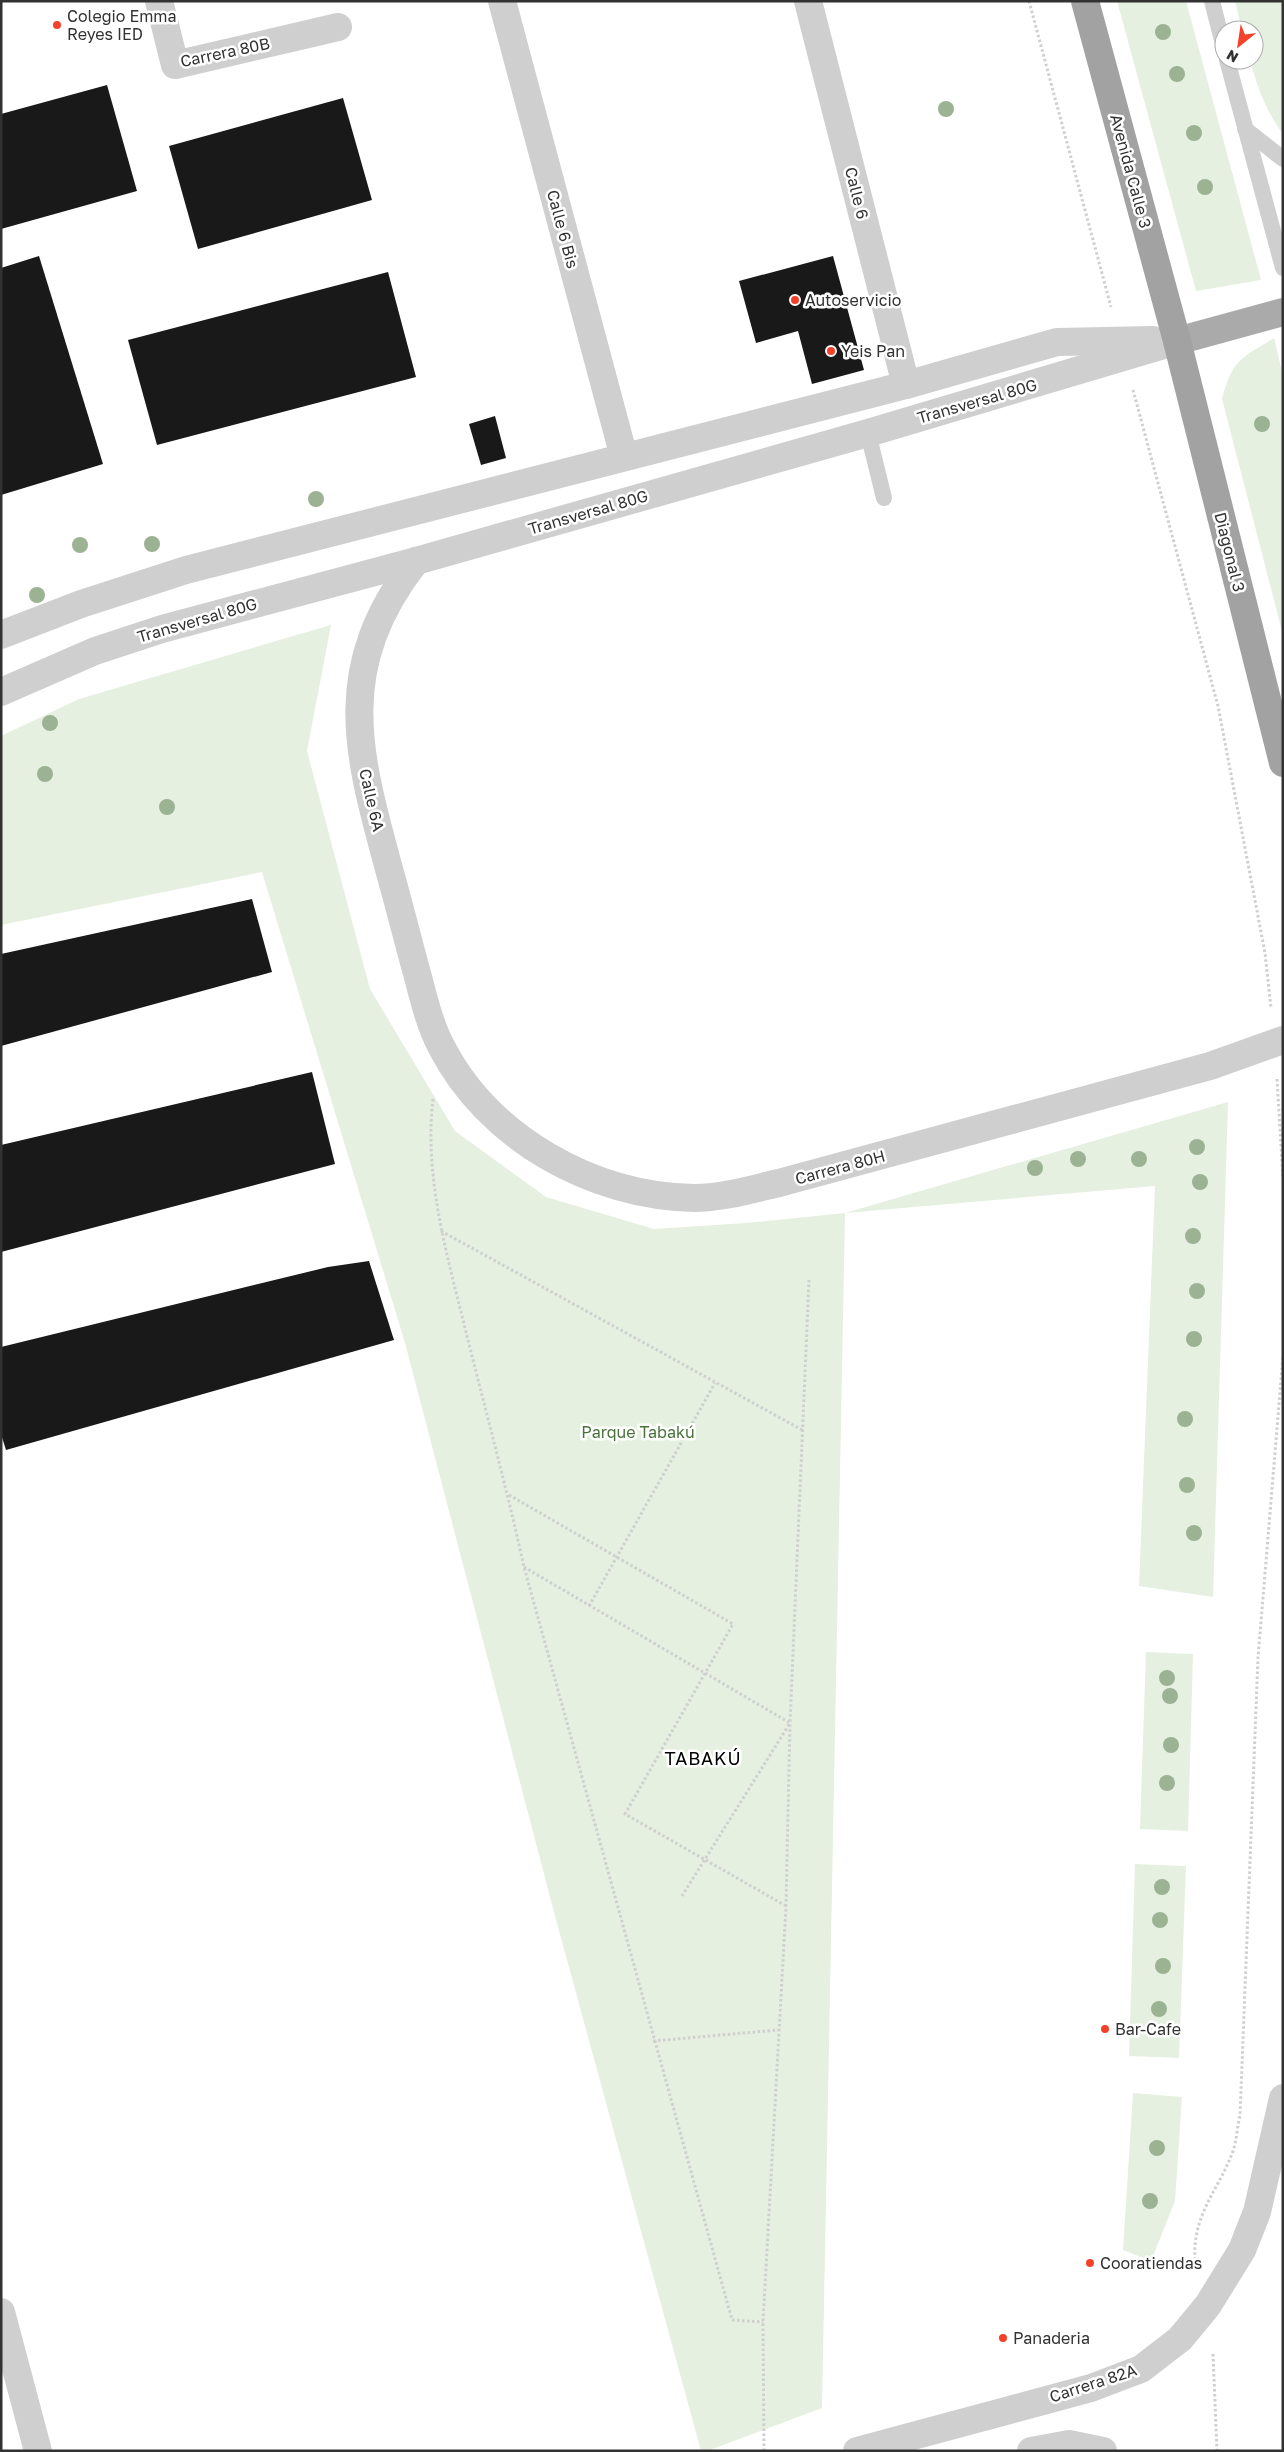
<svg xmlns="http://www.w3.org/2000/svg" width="1284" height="2452" viewBox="0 0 1284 2452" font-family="'Golos Text',sans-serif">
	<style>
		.green { fill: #e5f0e0 }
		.building { fill: #191919 }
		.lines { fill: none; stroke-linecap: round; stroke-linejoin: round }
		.path { stroke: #cfcfcf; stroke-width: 3; stroke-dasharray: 2.5 2.5; stroke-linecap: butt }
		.service { stroke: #cfcfcf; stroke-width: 16 }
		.minor { stroke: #cfcfcf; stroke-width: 28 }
		.primary { stroke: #aaa; stroke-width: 28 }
		.trunk { stroke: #a2a2a2; stroke-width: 28 }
		.tree { fill: #9bb293 }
		.poi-dot { fill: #f4412a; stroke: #fff; stroke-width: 2 }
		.labels { text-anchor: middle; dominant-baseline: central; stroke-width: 5; stroke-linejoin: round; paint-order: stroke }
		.poi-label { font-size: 16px; fill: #323232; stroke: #fff; text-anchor: start }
		.street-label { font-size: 16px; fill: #323232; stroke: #fff }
		.park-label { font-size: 16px; fill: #4a733b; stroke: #fff }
		.neighbourhood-label { font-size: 18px; letter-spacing: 1px; fill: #000; stroke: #fff }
	</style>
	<rect width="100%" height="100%" fill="#fff"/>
	<!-- green -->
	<g class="green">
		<polygon points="1117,1 1186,1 1261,280 1196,291"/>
		<path d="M1235 1H1283V134C1266 111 1257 87 1250 60H1254V30H1242Z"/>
		<path d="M1274 338 1283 376V635L1222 399C1233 359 1240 359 1274 338Z"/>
		<polygon points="331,625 307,751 370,989 455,1131 546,1197 654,1229 746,1223 845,1213 1228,1102 1213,1597 1139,1586 1155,1186 845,1213 822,2408 707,2451 701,2451 555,1916 405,1343 262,872 1,925 1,736 79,699"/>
		<polygon points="1146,1652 1193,1654 1188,1831 1140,1829"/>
		<polygon points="1135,1864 1186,1866 1179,2058 1129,2056"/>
		<polygon points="1133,2093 1182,2097 1175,2201 1151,2261 1123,2250"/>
	</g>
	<!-- building -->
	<g class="building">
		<polygon points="107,85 137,191 1,229 1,114"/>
		<polygon points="343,98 372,200 198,249 169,146"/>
		<polygon points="39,256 103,464 1,495 1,268"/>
		<polygon points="833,256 864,370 812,384 798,331 756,343 739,281"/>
		<polygon points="388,272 416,377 157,445 128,340"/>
		<polygon points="495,416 506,458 481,465 469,424"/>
		<polygon points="252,899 272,972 1,1046 1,954"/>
		<polygon points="312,1072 335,1164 1,1252 1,1145"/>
		<polygon points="369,1261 394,1340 6,1450 1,1434 1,1347 328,1267"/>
	</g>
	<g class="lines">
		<!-- path -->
		<g class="path">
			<polyline points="1029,1 1111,307"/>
			<polyline points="1133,390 1218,706 1265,953 1271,1008"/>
			<polyline points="1277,1079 1283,1178"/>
			<path d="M433 1099C424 1175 446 1251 464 1324 484 1405 506 1485 524 1567L732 2320 763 2322"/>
			<polyline points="441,1231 804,1431"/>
			<polyline points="509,1495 733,1624 625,1814 786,1906"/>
			<polyline points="524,1567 790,1723 682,1896"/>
			<polyline points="589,1606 715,1383"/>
			<polyline points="653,2041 778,2030"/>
			<path d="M1195 2260C1192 2214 1219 2190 1233 2151 1237 2140 1237 2127 1240 2116L1258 1658 1283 1356"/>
			<polyline points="1213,2354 1217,2451"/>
			<polyline points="764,2451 763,2322 786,1906 790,1723 809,1280"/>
		</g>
		<!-- service -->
		<g class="service">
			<polyline points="1212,1 1224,48"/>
			<polyline points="1227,60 1283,268"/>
			<polyline points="1245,129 1283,159"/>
			<polyline points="868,433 884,498"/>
		</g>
		<!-- minor -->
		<g class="minor">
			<polyline points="159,1 175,65 338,27"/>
			<polyline points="502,1 624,457"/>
			<polyline points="808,1 906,385"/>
			<path d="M416 561C330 671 359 758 392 880 401 912 409 945 418 977 424 1000 430 1025 441 1046 488 1138 592 1196 694 1198 723 1198 752 1189 779 1183L1210 1066 1283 1040"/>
			<polyline points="1,635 81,604 186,570 906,385 1057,342 1153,340"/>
			<polyline points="1,692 95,651 162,629 416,561 868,433 1177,341"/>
			<polyline points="1,2312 38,2451"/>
			<polyline points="857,2451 1091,2388 1141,2369 1180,2339 1208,2305 1242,2250 1257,2212 1283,2098"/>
			<polyline points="1031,2451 1069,2444 1103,2451"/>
		</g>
		<!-- primary -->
		<polyline class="primary" points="1177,341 1283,312"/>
		<!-- trunk -->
		<polyline class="trunk" points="1085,1 1177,341 1283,763"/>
	</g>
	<!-- trees -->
	<g class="tree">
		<circle cx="1163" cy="32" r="8"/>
		<circle cx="1177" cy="74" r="8"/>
		<circle cx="946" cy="109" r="8"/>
		<circle cx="1194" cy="133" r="8"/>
		<circle cx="1205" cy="187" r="8"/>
		<circle cx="1262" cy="424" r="8"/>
		<circle cx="316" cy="499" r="8"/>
		<circle cx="152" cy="544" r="8"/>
		<circle cx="80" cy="545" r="8"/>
		<circle cx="37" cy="595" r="8"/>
		<circle cx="50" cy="723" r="8"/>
		<circle cx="45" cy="774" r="8"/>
		<circle cx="167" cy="807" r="8"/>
		<circle cx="1197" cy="1147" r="8"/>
		<circle cx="1078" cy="1159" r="8"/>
		<circle cx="1139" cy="1159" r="8"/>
		<circle cx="1035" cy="1168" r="8"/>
		<circle cx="1200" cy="1182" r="8"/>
		<circle cx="1193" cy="1236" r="8"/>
		<circle cx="1197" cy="1291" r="8"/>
		<circle cx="1194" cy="1339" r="8"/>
		<circle cx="1185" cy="1419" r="8"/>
		<circle cx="1187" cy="1485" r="8"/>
		<circle cx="1194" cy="1533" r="8"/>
		<circle cx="1167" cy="1678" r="8"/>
		<circle cx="1170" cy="1696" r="8"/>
		<circle cx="1171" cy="1745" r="8"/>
		<circle cx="1167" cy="1783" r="8"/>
		<circle cx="1162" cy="1887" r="8"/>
		<circle cx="1160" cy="1920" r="8"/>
		<circle cx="1163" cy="1966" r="8"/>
		<circle cx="1159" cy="2009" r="8"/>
		<circle cx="1157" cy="2148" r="8"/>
		<circle cx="1150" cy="2201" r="8"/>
	</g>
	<!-- markers -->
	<g class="poi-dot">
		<circle cx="57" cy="25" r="5"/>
		<circle cx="795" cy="300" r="5"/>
		<circle cx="831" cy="351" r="5"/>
		<circle cx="1105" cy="2029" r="5"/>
		<circle cx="1090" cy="2263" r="5"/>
		<circle cx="1003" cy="2338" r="5"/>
	</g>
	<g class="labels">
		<!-- poi labels -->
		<g class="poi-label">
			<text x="67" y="16">Colegio Emma<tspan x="67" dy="18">Reyes IED</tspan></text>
			<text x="805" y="300">Autoservicio</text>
			<text x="841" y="351">Yeis Pan</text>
			<text x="1115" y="2029">Bar-Cafe</text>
			<text x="1100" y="2263">Cooratiendas</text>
			<text x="1013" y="2338">Panaderia</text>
		</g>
		<!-- street labels -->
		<g class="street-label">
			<text transform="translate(225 52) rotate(-12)">Carrera 80B</text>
			<text transform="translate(1131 171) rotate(75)">Avenida Calle 3</text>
			<text transform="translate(857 193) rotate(76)">Calle 6</text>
			<text transform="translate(563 229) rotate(75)">Calle 6 Bis</text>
			<text transform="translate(977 401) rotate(-16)">Transversal 80G</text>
			<text transform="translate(588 512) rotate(-16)">Transversal 80G</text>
			<text transform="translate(1230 552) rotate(76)">Diagonal 3</text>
			<text transform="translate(197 620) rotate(-16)">Transversal 80G</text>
			<text transform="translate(372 800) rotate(77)">Calle 6A</text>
			<text transform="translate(840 1167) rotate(-15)">Carrera 80H</text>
			<text transform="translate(1093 2383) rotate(-18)">Carrera 82A</text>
		</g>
		<!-- park labels -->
		<g class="park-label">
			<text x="638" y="1432">Parque Tabakú</text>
		</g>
		<!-- neighbourhood labels -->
		<g class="neighbourhood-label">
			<text x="703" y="1758">TABAKÚ</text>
		</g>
	</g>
	<!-- border -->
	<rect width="1284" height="2452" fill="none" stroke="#323232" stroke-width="5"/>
	<!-- north arrow -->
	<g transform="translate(1239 45) rotate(210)"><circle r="24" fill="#ffffff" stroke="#adadad"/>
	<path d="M0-4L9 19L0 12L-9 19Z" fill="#f4412a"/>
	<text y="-8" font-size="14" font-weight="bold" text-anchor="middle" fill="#323232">N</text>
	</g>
</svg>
